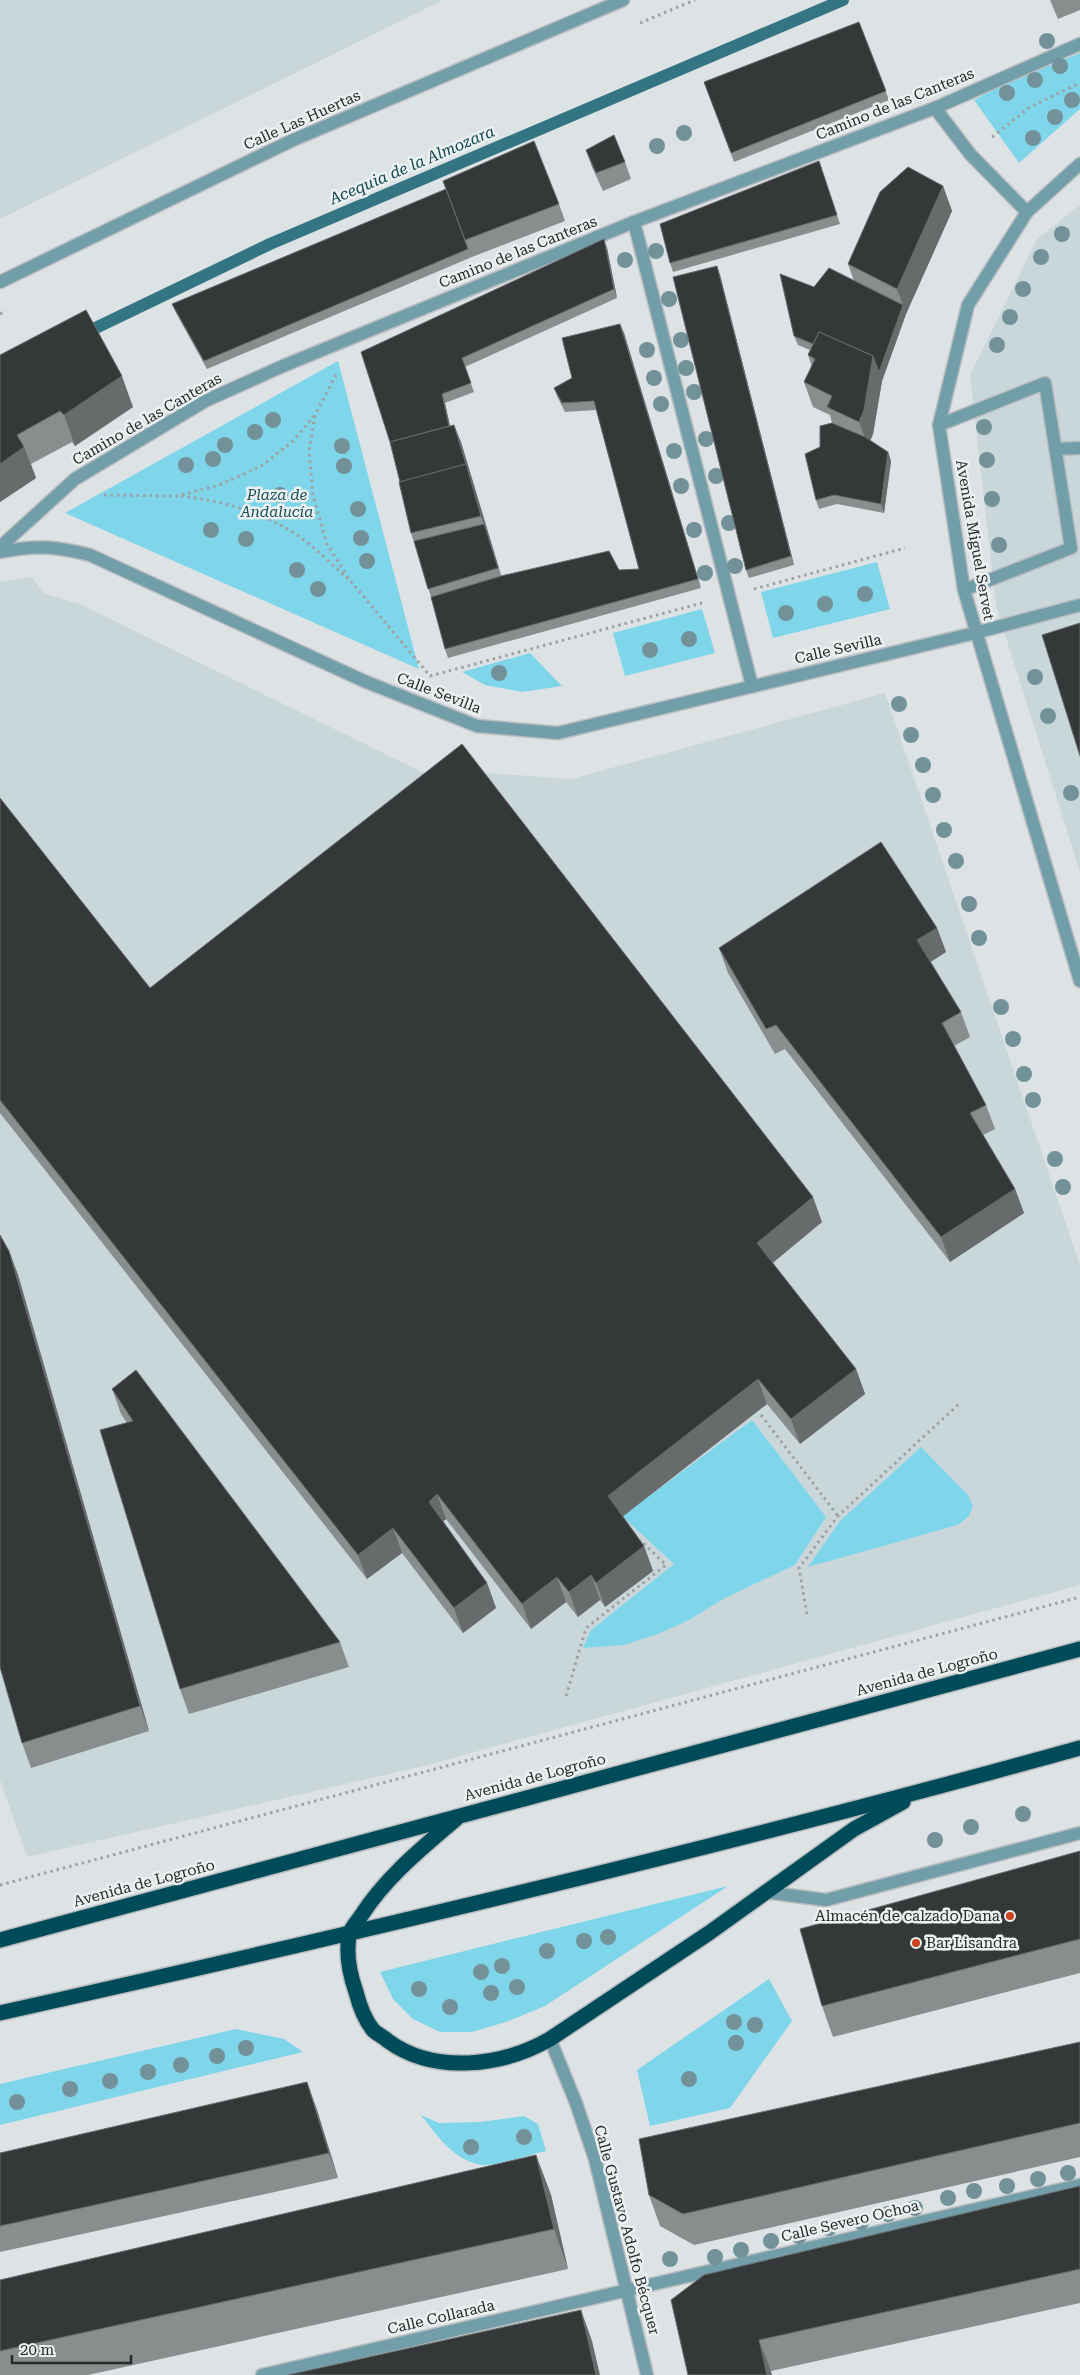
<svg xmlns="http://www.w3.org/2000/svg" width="1080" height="2375" viewBox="0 0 1080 2375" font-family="'Roboto Serif',serif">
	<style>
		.built { fill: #cad7da }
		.green { fill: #7fd6eb }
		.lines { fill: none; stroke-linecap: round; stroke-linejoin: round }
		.stream { stroke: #347583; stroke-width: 12 }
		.lane-casing { stroke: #b9bdbf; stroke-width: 15 }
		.street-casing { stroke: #b9bdbf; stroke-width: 15 }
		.highway-casing { stroke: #b9bdbf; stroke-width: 18 }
		.path { stroke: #9da1a2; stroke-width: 3; stroke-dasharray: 2.5 4; stroke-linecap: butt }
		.lane { stroke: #729ea9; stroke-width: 12 }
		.street { stroke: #729ea9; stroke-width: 12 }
		.highway { stroke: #004b59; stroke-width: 15 }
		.tree { fill: #729198 }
		.wall { fill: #888d8e }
		.shaded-wall { fill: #676b6c }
		.building { fill: #343839; stroke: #676b6c }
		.poi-dot { fill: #cb421e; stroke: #ebf0f1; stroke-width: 2 }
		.labels { text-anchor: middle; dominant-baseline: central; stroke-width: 5; stroke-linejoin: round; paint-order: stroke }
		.street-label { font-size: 15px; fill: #27292a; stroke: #ebf0f1 }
		.park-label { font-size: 15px; font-style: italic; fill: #1b4e59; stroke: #ebf0f1 }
		.poi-label { font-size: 15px; fill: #27292a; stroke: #ebf0f1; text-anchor: end }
		.water-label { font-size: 16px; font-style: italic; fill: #124753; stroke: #ebf0f1 }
	</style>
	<rect width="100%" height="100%" fill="#dde2e4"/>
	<!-- built -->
	<g class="built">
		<polygon points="0,0 443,0 0,219"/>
		<polygon points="1080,205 1080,872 996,606 970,375 1037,239"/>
		<polygon points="32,577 43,593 80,604 430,776 477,766 487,773 571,779 885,693 1080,1265 1080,1585 424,1766 27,1857 0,1780 0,582"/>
	</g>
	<!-- green -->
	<g class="green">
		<polygon points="1080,53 1080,109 1019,163 974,100 1002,85"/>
		<polygon points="338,361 419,669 65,513"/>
		<polygon points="877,562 890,609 773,638 761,592"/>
		<polygon points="702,609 715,653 625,676 613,633"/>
		<polygon points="530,653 562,686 522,692 485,685 462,672"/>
		<polygon points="752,1420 826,1517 795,1565 725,1598 689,1620 658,1634 624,1645 583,1648 591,1630 674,1564 622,1516"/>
		<polygon points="921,1447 968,1495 973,1506 969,1516 958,1525 808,1567 840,1521"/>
		<polygon points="728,1886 545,2006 506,2022 472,2032 440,2032 413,2019 393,1999 380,1972"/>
		<polygon points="769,1979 792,2021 730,2108 650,2126 637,2070"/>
		<polygon points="236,2029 284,2039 303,2052 0,2125 0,2084"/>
		<path d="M421 2115 439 2123 480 2122 524 2116 538 2124 546 2151C532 2154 496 2166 484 2165 455 2162 438 2137 421 2115Z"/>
	</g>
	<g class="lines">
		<!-- stream -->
		<polyline class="stream" points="81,335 270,244 843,0"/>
		<!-- lane casing -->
		<g class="lane-casing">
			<g id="lane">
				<polyline points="939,425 1045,383 1071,548 964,590"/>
				<polyline points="1055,449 1080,448"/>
			</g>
		</g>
		<!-- street casing -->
		<g class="street-casing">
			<g id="street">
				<polyline points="935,108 970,154 1027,212"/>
				<polyline points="1080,164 1027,212 968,305 939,425 964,590 1080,981"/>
				<polyline points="634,222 752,686"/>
				<polyline points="0,282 293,140 623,0"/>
				<polyline points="0,547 75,479 205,401 283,366 634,222 935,108 1080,44"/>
				<path d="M0 552C36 545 55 546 90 555L364 681 477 726 558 733 975 633 1080 605"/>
				<polyline points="764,1892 826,1900 1080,1833"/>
				<polyline points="550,2039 576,2103 595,2159 647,2375"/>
				<polyline points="262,2375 1080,2185"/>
			</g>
		</g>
		<!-- highway casing -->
		<g class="highway-casing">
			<g id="highway">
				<path d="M456 1819C421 1849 386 1877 361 1916 357 1922 350 1929 349 1936 346 1954 350 1975 356 1992 359 2004 365 2020 373 2030 377 2034 384 2037 388 2041 435 2075 503 2066 550 2039L709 1933 854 1829 903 1802"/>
				<polyline points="0,1940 1080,1649"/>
				<path d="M0 2013C362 1932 723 1847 1080 1748"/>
			</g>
		</g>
		<!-- path -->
		<g class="path">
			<polyline points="640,23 695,0"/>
			<polyline points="992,137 1030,107 1080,83"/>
			<polyline points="0,314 6,311"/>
			<polyline points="336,375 315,415 309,451 313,496 327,544 349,579 430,676 702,603"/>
			<polyline points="104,495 178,496 219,485 260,467 292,442 314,416"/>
			<path d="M181 496C220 501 257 510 291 531 312 544 330 563 348 579"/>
			<polyline points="754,589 905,548"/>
			<polyline points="761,1415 838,1516"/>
			<polyline points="807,1614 799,1568 838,1516 960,1403"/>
			<polyline points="566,1696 586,1628 666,1565 640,1540"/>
			<polyline points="0,1885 1080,1597"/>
		</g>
		<!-- lane -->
		<use href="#lane" class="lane"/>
		<!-- street -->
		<use href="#street" class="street"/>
		<!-- highway -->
		<use href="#highway" class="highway"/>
	</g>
	<!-- trees -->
	<g class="tree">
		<circle cx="1047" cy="41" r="8"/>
		<circle cx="1060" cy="66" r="8"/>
		<circle cx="1035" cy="80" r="8"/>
		<circle cx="1007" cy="93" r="8"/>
		<circle cx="1072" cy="100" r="8"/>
		<circle cx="1055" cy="117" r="8"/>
		<circle cx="684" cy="133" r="8"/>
		<circle cx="1033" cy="138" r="8"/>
		<circle cx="657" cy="146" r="8"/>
		<circle cx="1062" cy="234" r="8"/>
		<circle cx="656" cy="251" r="8"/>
		<circle cx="1041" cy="257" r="8"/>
		<circle cx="625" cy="260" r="8"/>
		<circle cx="1023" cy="289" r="8"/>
		<circle cx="669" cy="299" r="8"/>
		<circle cx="1010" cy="317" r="8"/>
		<circle cx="681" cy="340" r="8"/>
		<circle cx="997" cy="345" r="8"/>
		<circle cx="647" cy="350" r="8"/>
		<circle cx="686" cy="368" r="8"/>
		<circle cx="654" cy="378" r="8"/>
		<circle cx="694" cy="392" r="8"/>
		<circle cx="661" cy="404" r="8"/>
		<circle cx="273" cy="420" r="8"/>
		<circle cx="984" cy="427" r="8"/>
		<circle cx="255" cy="432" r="8"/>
		<circle cx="706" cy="439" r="8"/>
		<circle cx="225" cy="445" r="8"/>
		<circle cx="342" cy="446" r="8"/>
		<circle cx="674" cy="451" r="8"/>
		<circle cx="213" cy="459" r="8"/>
		<circle cx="987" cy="460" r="8"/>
		<circle cx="186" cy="465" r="8"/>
		<circle cx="344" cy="466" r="8"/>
		<circle cx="716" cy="476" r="8"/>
		<circle cx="681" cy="486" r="8"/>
		<circle cx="280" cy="495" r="8"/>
		<circle cx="992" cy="499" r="8"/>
		<circle cx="358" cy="509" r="8"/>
		<circle cx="729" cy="523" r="8"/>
		<circle cx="211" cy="530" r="8"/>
		<circle cx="694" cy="530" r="8"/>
		<circle cx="361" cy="538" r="8"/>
		<circle cx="246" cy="539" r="8"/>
		<circle cx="999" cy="545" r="8"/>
		<circle cx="367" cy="561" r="8"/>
		<circle cx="735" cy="566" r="8"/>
		<circle cx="297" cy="570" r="8"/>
		<circle cx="705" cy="573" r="8"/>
		<circle cx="318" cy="589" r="8"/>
		<circle cx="865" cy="594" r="8"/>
		<circle cx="825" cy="604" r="8"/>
		<circle cx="786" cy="613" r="8"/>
		<circle cx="689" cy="639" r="8"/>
		<circle cx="650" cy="650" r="8"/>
		<circle cx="499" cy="673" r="8"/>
		<circle cx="1035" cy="677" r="8"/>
		<circle cx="899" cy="704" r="8"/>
		<circle cx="1048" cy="716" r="8"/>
		<circle cx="911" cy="735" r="8"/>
		<circle cx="923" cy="765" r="8"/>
		<circle cx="1071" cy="793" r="8"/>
		<circle cx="933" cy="795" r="8"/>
		<circle cx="944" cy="830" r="8"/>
		<circle cx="956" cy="861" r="8"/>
		<circle cx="969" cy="904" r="8"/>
		<circle cx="979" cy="938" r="8"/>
		<circle cx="1001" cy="1007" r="8"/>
		<circle cx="1013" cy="1039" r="8"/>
		<circle cx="1024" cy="1074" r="8"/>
		<circle cx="1033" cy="1100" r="8"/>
		<circle cx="1055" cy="1159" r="8"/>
		<circle cx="1063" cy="1187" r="8"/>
		<circle cx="1023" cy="1814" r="8"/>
		<circle cx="971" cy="1827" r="8"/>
		<circle cx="935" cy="1840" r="8"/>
		<circle cx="608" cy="1937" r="8"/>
		<circle cx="584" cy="1941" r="8"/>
		<circle cx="547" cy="1951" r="8"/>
		<circle cx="502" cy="1966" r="8"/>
		<circle cx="481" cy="1972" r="8"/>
		<circle cx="517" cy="1987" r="8"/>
		<circle cx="419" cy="1989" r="8"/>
		<circle cx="491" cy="1993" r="8"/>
		<circle cx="450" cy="2007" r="8"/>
		<circle cx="734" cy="2022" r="8"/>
		<circle cx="755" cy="2025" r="8"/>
		<circle cx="736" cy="2043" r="8"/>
		<circle cx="246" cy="2048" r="8"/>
		<circle cx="217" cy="2056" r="8"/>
		<circle cx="181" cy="2065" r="8"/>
		<circle cx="148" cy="2072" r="8"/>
		<circle cx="689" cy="2079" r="8"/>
		<circle cx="110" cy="2081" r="8"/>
		<circle cx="70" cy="2089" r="8"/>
		<circle cx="17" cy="2102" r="8"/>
		<circle cx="524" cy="2137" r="8"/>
		<circle cx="471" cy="2147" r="8"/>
		<circle cx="1068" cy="2173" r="8"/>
		<circle cx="1038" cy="2179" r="8"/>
		<circle cx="1007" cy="2186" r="8"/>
		<circle cx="974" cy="2191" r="8"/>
		<circle cx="948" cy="2198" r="8"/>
		<circle cx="915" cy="2208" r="8"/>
		<circle cx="888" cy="2214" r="8"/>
		<circle cx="861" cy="2222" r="8"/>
		<circle cx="829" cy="2228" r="8"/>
		<circle cx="799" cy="2236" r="8"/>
		<circle cx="771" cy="2241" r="8"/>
		<circle cx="741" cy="2250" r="8"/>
		<circle cx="715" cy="2257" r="8"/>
		<circle cx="670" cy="2259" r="8"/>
	</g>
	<!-- wall -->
	<g class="wall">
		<polygon points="1050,0 1080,0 1080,10 1058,19"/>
		<polygon points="859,22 889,100 734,162 704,82"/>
		<polygon points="586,150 625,162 631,179 603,191 592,167"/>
		<polygon points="819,161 840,224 673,272 670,263"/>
		<polygon points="943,186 952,211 906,314 882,381 873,434 870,441 888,452 891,461 884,513 837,504 819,509 816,500 820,447 832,423 830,415 813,407 804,382 812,367 808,355 810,350 798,345 794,336 814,287 854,281 848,264"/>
		<polygon points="559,204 565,221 472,257 207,369 176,313 172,304"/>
		<polygon points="607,248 617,298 465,367 474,392 445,403 450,426 461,442 501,576 639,569 596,410 565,412 557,396 554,388 572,378 624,333 701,588 448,658 445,649 431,597 411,533 400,482 390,442 361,352"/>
		<polygon points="720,275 794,565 749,578 746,570"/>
		<polygon points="0,355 133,407 75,446 72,442 31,464 36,478 0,502"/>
		<polygon points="0,798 150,988 822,1222 773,1263 856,1369 865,1394 800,1444 767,1404 623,1516 644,1546 653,1571 605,1607 600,1600 578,1617 566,1602 531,1629 446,1519 443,1521 487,1583 496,1608 463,1633 402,1553 367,1579 0,1113"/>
		<polygon points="937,928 946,952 931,962 961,1012 970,1037 954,1046 986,1105 995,1129 983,1135 1015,1189 1024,1213 950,1262 785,1049 775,1054 728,973 719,948"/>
		<polygon points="9,1251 18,1275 149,1731 31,1768 22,1743"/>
		<polygon points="112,1389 340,1642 349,1667 189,1714 180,1689 127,1423 121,1414"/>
		<polygon points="1080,1851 1080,1973 833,2037 822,2006"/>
		<polygon points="1080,2042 1080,2157 694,2245 660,2226 649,2195"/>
		<polygon points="316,2107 338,2178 0,2252 0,2153"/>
		<polygon points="536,2155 551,2195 568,2269 88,2375 0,2375 0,2280"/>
		<polygon points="1080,2186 1080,2303 771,2371 671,2300"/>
	</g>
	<!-- shaded-wall -->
	<g class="shaded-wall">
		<polygon points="943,186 952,211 906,314 882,381 873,434 868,446 859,422 873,356 903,305 897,289"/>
		<polygon points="604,239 607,248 617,298 614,289"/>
		<polygon points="717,266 720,275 794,565 791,556"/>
		<polygon points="620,324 624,333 701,588 698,579"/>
		<polygon points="122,376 133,407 75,446 64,415"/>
		<polygon points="442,394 445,403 454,445 451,436"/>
		<polygon points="454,425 461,442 504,585 481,516"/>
		<polygon points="24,447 36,478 0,502 0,464"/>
		<polygon points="888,452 891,461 884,513 881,504"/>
		<polygon points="937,928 946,952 926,964 917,940"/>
		<polygon points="1015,1189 1024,1213 950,1262 941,1237"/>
		<polygon points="813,1197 822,1222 766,1268 757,1243"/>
		<polygon points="9,1251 18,1275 149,1731 140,1706"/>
		<polygon points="856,1369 865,1394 800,1444 791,1419"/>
		<polygon points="758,1379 767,1404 617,1521 608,1496"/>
		<polygon points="437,1494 446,1519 438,1526 429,1502"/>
		<polygon points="393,1528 402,1553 367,1579 358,1555"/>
		<polygon points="644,1546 653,1571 605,1607 596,1583"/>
		<polygon points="591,1575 600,1600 578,1617 569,1592"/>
		<polygon points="557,1577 566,1602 531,1629 522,1604"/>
		<polygon points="487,1583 496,1608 463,1633 454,1608"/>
		<polygon points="307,2082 316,2107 338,2178 329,2153"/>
		<polygon points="536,2155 551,2195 568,2269 554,2229"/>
		<polygon points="581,2310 592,2341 600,2375 596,2375"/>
		<polygon points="759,2340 771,2371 772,2375 767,2375"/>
	</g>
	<!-- building -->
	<g class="building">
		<polygon points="859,22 886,91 731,153 704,82"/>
		<polygon points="614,135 625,162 596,173 586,150"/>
		<polygon points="534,141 559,204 465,240 443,181"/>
		<polygon points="819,161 837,215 670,263 660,224"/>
		<polygon points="908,167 943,186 897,289 848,264 880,192"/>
		<polygon points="446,189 468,249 204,361 172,304"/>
		<polygon points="604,239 614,289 462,358 471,383 442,394 449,426 390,442 361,352"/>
		<polygon points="717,266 791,556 746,570 673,277"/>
		<polygon points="829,268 903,305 879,372 873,356 819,332 813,344 794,336 780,274 814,287"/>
		<polygon points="86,310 122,376 64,415 60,411 17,435 24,447 0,464 0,355"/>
		<polygon points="620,324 698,579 445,649 431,597 501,576 609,551 619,570 639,569 594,401 562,403 554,388 572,378 562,338"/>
		<polygon points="819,332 873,356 864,410 859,422 827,407 832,396 804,382 815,359 808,355"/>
		<polygon points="832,423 865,437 888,452 881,504 834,495 816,500 805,454 820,447 820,426"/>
		<polygon points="454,425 468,471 466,464 400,482 390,442"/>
		<polygon points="466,464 481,516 411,533 399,482"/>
		<polygon points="484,524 498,568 428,589 414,541"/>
		<polygon points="1080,623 1080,756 1042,635"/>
		<polygon points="462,744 813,1197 757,1243 856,1369 791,1419 758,1379 608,1496 644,1546 596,1583 591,1575 569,1592 557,1577 522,1604 437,1494 429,1502 487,1583 454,1608 393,1528 358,1555 0,1100 0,798 150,988"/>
		<polygon points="881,842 937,928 917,940 961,1012 942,1023 986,1105 970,1113 1015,1189 941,1237 776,1025 766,1029 719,948"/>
		<polygon points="0,1235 9,1251 140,1706 22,1743 0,1667"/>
		<polygon points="136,1370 340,1642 180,1689 100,1430 133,1421 112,1389"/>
		<polygon points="1080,1851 1080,1939 822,2006 800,1929"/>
		<polygon points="1080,2042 1080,2123 683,2214 649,2195 639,2139"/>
		<polygon points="307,2082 329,2153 0,2226 0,2153"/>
		<polygon points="536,2155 554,2229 0,2351 0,2280"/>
		<polygon points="1080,2186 1080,2269 759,2340 767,2375 688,2375 671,2300 704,2275"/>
		<polygon points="581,2310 596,2375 288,2375"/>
	</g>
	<!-- markers -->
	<g class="poi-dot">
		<circle cx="1010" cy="1916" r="5"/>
		<circle cx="916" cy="1943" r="5"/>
	</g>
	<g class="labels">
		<!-- street labels -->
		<g class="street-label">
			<text transform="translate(895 104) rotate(-22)">Camino de las Canteras</text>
			<text transform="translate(302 120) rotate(-24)">Calle Las Huertas</text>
			<text transform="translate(518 252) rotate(-22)">Camino de las Canteras</text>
			<text transform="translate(147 419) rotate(-30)">Camino de las Canteras</text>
			<text transform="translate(975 540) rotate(80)">Avenida Miguel Servet</text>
			<text transform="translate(838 649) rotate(-13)">Calle Sevilla</text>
			<text transform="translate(439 693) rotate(21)">Calle Sevilla</text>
			<text transform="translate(927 1672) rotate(-15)">Avenida de Logroño</text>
			<text transform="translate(535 1777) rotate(-15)">Avenida de Logroño</text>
			<text transform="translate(144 1883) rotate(-15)">Avenida de Logroño</text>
			<text transform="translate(850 2221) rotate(-13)">Calle Severo Ochoa</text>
			<text transform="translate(627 2230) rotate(75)">Calle Gustavo Adolfo Bécquer</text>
			<text transform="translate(441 2317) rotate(-13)">Calle Collarada</text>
		</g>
		<!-- park labels -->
		<g class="park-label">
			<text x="277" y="495">Plaza de<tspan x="277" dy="17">Andalucía</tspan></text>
		</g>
		<!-- poi labels -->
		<g class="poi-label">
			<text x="1000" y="1916">Almacén de calzado Dana</text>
			<text x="926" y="1943" text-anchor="start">Bar Lisandra</text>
		</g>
		<!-- water labels -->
		<g class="water-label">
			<text transform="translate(412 165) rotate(-23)">Acequia de la Almozara</text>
		</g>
	</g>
	<!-- scale -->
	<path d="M12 2355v8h119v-8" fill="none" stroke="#27292a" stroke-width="2.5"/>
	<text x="20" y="2355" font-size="15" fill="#27292a" stroke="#ebf0f1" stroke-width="4" paint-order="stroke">20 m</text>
</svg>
